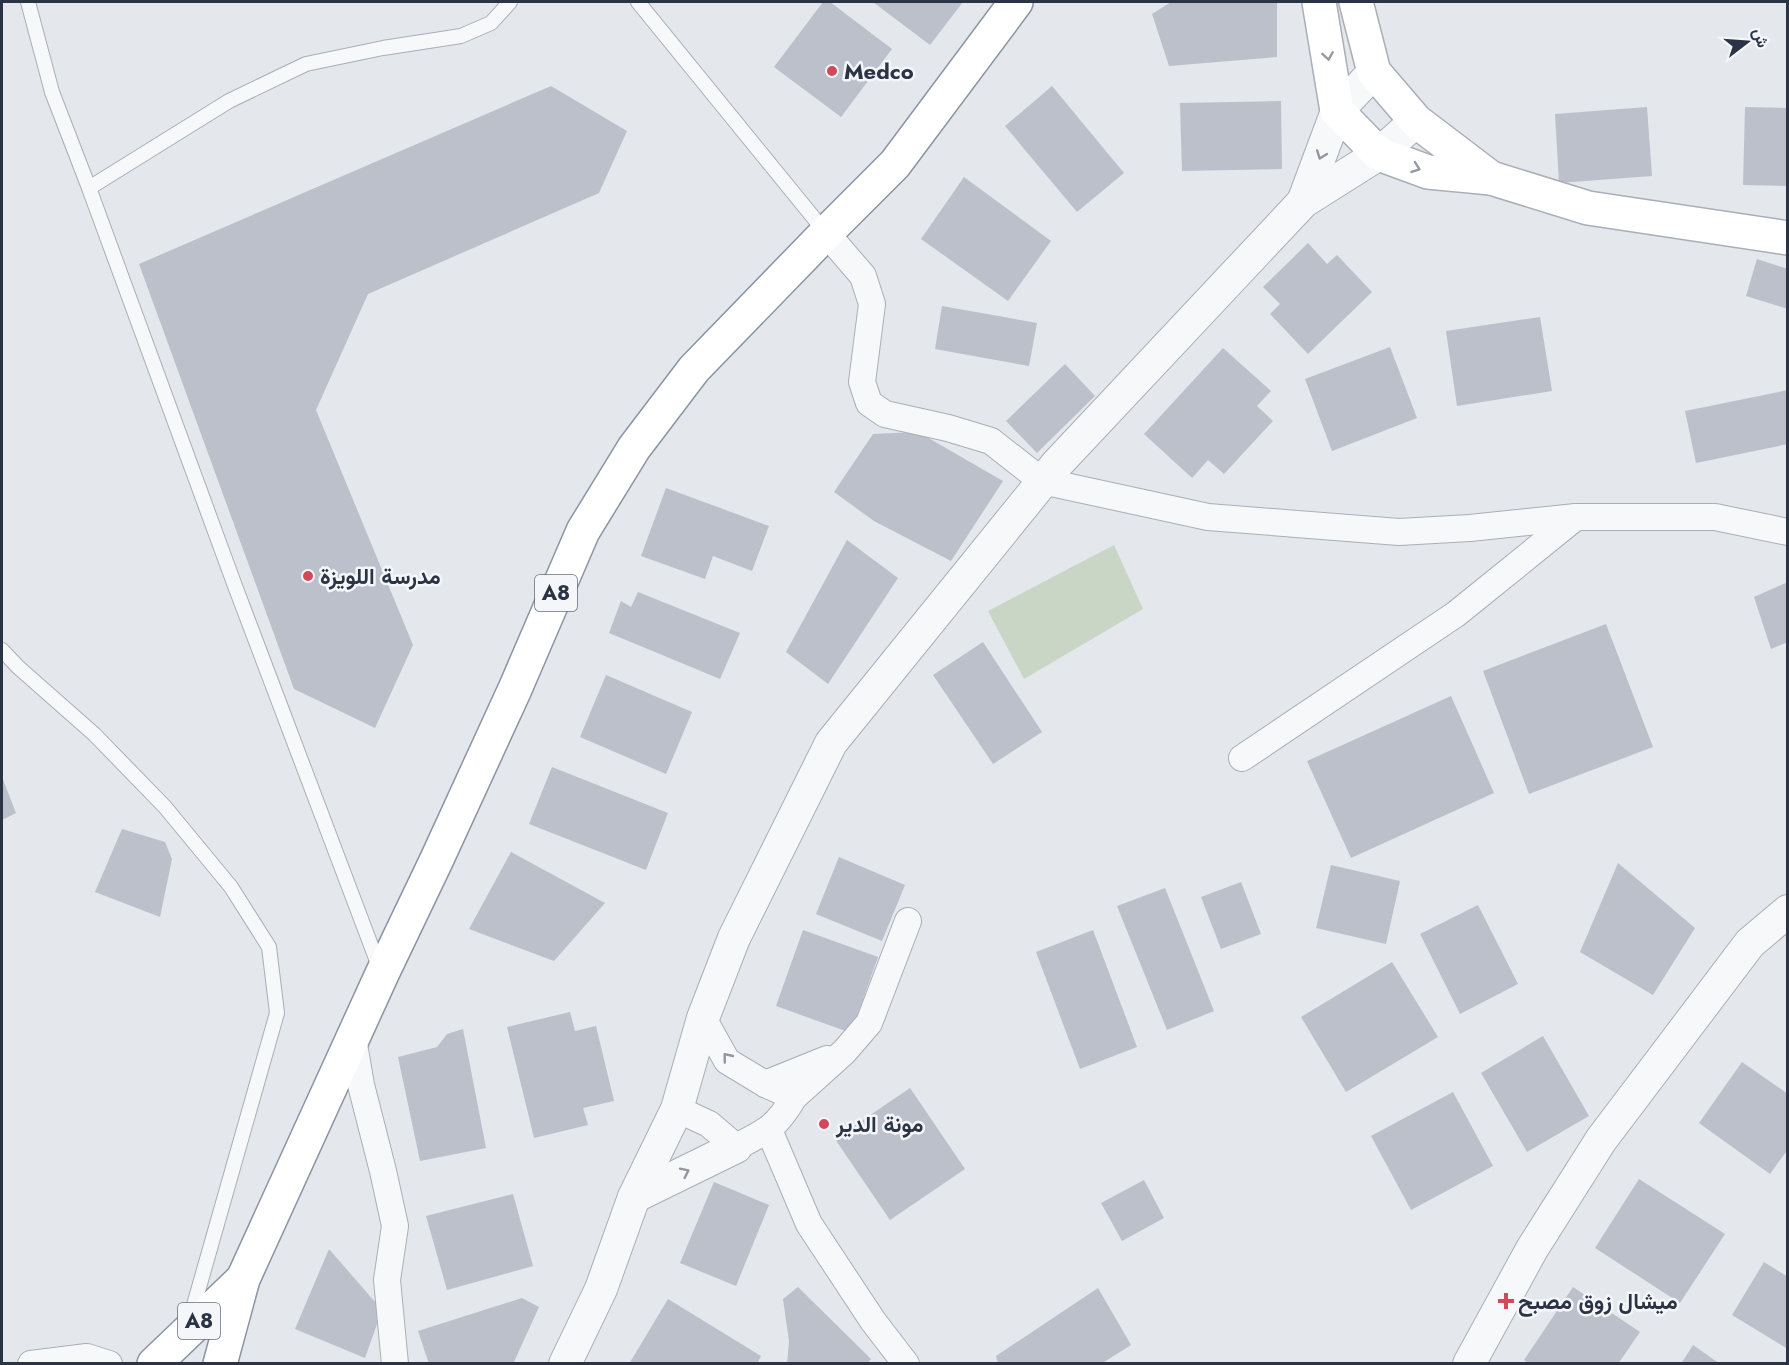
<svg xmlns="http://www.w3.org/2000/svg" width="1789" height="1365" viewBox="0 0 1789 1365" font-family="Jost,Vazirmatn,sans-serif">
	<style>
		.grass { fill: #c9d6c5 }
		.building { fill: #bbc0ca }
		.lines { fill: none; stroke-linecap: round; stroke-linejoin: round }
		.service-casing { stroke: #a9aeb7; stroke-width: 16 }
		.minor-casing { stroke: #a9aeb7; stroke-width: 28 }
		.tertiary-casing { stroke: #a9aeb7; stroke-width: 34 }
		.secondary-casing { stroke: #a9aeb7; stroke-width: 36 }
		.trunk-casing { stroke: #8b94a3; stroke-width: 36 }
		.service { stroke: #f7f8fa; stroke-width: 14 }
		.minor { stroke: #f7f8fa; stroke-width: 26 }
		.tertiary { stroke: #f7f8fa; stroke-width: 32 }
		.secondary { stroke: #fff; stroke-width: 33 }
		.trunk { stroke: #fff; stroke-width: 33 }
		.oneway { stroke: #959aa2 }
		.oneway2 { stroke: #9196a0 }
		.poi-dot { fill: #d1495b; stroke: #f4f6f9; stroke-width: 2 }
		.labels { text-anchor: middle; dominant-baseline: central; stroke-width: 5; stroke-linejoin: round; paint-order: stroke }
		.shield { fill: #f4f6f9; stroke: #676e7b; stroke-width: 1.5 }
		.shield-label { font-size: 21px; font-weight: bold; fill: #2b3445 }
		.poi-label { font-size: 22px; font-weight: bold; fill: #2b3445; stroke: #f4f6f9; text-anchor: start }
	</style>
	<rect width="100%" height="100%" fill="#e4e7ec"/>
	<!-- grass -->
	<polygon class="grass" points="1114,545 1143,609 1024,679 988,611"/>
	<!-- building -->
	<g class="building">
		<polygon points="823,2 830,2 892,49 841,117 774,67"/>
		<polygon points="873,2 963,2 930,45"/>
		<polygon points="1171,2 1277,2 1277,57 1169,66 1152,14"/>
		<polygon points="551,86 627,131 599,193 368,294 316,410 413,645 375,728 294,689 139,264"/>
		<polygon points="1052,86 1124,173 1077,212 1005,126"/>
		<polygon points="1281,101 1282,169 1182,171 1180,103"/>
		<polygon points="1647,107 1652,176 1559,183 1555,114"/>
		<polygon points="1745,107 1788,108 1788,186 1743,185"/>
		<polygon points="964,177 1051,241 1008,301 921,239"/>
		<polygon points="1308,243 1327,264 1337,255 1372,292 1308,354 1270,314 1280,304 1263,287"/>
		<polygon points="1757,259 1788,269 1788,309 1746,296"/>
		<polygon points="942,306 1037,323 1029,366 935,349"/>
		<polygon points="1540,317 1552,391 1457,406 1446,331"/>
		<polygon points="1390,347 1417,418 1332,451 1305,379"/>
		<polygon points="1223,348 1271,391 1257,406 1273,421 1224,474 1208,460 1192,478 1144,434"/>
		<polygon points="1065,364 1095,396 1037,453 1006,421"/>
		<polygon points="1788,390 1788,444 1696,463 1685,411"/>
		<polygon points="918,432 1003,481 951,561 874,521 834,492 873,434"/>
		<polygon points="666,488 769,526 752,571 713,556 705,579 641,556"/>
		<polygon points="847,540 898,578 828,684 786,652"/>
		<polygon points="1788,582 1788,642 1771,649 1754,597"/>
		<polygon points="638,592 740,633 720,679 609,633 621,601 631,607"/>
		<polygon points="1606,624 1653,747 1529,794 1483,671"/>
		<polygon points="983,642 1042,732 993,764 933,675"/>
		<polygon points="606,675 692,712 666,774 580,737"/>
		<polygon points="1451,696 1494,793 1351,858 1307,761"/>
		<polygon points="552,767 668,813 646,870 529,824"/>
		<polygon points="2,777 16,813 2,820"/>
		<polygon points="122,829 165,842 172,859 160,917 95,892"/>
		<polygon points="511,852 605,903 554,961 469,929"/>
		<polygon points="839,857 905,885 882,941 816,914"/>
		<polygon points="1618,863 1695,928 1653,995 1580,952"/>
		<polygon points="1331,865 1400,881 1386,944 1316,928"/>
		<polygon points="1241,882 1261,934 1221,949 1201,897"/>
		<polygon points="1165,888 1214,1011 1167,1030 1117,906"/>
		<polygon points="1478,905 1518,984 1460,1014 1420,934"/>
		<polygon points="803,930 878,957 851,1033 776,1006"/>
		<polygon points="1093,930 1137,1047 1080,1069 1036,952"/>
		<polygon points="1392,962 1438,1037 1346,1092 1301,1017"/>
		<polygon points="570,1012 575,1031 596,1026 614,1101 583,1108 588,1125 534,1138 507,1027"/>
		<polygon points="463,1029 486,1148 420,1161 398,1057 437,1047 447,1034"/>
		<polygon points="1543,1036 1589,1116 1527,1152 1481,1073"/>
		<polygon points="1742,1062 1788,1094 1788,1149 1770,1174 1699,1123"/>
		<polygon points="910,1088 965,1169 890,1220 835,1139"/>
		<polygon points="1453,1092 1493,1166 1411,1210 1371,1136"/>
		<polygon points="1639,1179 1725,1234 1680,1303 1595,1248"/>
		<polygon points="1144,1180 1164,1218 1122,1241 1101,1203"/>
		<polygon points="714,1182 769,1205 736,1286 680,1263"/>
		<polygon points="513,1194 533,1266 447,1290 426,1216"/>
		<polygon points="329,1249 382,1310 365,1358 295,1329"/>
		<polygon points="1764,1262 1788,1277 1788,1349 1732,1315"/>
		<polygon points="798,1287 871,1359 867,1364 787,1364 789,1341 783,1299"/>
		<polygon points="1573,1287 1640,1332 1618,1364 1529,1364 1524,1360"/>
		<polygon points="1098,1288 1131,1345 1101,1364 998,1364 996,1356"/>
		<polygon points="522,1298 539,1307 513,1364 429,1364 418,1331"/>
		<polygon points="668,1299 761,1356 757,1364 629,1364"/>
		<polygon points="1693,1345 1720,1364 1681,1364"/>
	</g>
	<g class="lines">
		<!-- service casing -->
		<g class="service-casing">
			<g id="service">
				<polyline points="28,2 52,92 89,188"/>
				<polyline points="638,2 826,233"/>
				<polyline points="2,650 18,667 94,734 165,807 231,887 269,947 277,1013 190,1319"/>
				<polyline points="380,969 235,586 89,188 229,101 306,64 383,48 461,36 491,23 510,2"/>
			</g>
		</g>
		<!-- minor casing -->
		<g class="minor-casing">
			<g id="minor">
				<polyline points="826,233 863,276 872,304 862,382 869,403 885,414 948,428 991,441 1042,481 1208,517 1399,532 1470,528 1576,517 1715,517 1788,532"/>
				<polyline points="1242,758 1456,614 1576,517"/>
				<polyline points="353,1038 361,1085 383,1171 395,1226 387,1280 395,1364"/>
				<polyline points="765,1084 827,1059"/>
				<polyline points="794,1097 844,1052 869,1023 908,921"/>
				<path d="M677 1109 709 1124 736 1147C767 1131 776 1128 794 1097L765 1084 727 1061 703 1018"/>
				<polyline points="769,1130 809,1224 873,1321 906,1364"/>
				<polyline points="31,1364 87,1357 109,1364"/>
			</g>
		</g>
		<!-- tertiary casing -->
		<g class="tertiary-casing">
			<g id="tertiary">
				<polyline points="1303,202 1337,111 1374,72"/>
				<polyline points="634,1197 736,1147"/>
				<polyline points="565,1364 601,1289 634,1197 677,1109 703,1018 734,938 831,743 1056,465 1303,202 1379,154 1416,121"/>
				<polyline points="1469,1364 1532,1249 1601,1140 1750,943 1788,911"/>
			</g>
		</g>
		<!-- secondary casing -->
		<g class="secondary-casing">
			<g id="secondary">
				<polyline points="1319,2 1337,111 1379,154 1428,172 1491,178 1588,208 1788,238"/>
				<polyline points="1356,2 1374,72 1416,121 1491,178"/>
			</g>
		</g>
		<!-- trunk casing -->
		<g class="trunk-casing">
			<g id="trunk">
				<polyline points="154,1364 243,1279"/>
				<polyline points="220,1364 243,1279 382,974 437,859 515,689 583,531 634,448 694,369 826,233 895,164 1016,2"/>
			</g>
		</g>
		<!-- service -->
		<use href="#service" class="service"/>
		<!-- minor -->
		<use href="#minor" class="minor"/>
		<!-- tertiary -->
		<use href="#tertiary" class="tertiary"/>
		<!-- secondary -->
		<use href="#secondary" class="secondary"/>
		<!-- trunk -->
		<use href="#trunk" class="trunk"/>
	</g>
	<!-- one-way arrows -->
	<defs><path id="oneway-chevron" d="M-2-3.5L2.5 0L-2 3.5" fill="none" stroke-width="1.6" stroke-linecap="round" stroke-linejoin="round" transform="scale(1.5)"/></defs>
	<g class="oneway">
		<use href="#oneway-chevron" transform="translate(1328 56) rotate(81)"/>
		<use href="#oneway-chevron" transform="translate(1416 168) rotate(20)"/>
	</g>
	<g class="oneway2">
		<use href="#oneway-chevron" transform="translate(1321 155) rotate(110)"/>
		<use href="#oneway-chevron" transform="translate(727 1057) rotate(-129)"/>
		<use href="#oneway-chevron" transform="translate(685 1172) rotate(-26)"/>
	</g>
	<!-- markers -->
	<g class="poi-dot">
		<circle cx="832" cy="71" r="6"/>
		<circle cx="308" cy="576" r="6"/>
		<circle cx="824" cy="1124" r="6"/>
		<path d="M1503 1292h6v6h6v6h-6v6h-6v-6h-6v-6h6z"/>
	</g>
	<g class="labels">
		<!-- shield labels -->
		<g class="shield">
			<rect x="535" y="575" width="42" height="36" rx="4.5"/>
			<rect x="178" y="1303" width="42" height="36" rx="4.5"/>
		</g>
		<g class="shield-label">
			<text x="556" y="593">A8</text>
			<text x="199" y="1321">A8</text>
		</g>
		<!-- poi labels -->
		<g class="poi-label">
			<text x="844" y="71">Medco</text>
			<text x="320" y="576">مدرسة اللويزة</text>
			<text x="836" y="1124">مونة الدير</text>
			<text x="1518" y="1301">ميشال زوق مصبح</text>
		</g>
	</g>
	<!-- border -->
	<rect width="1789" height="1365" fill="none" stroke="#2b3445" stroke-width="6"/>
	<!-- north arrow -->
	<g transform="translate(1747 42) rotate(73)" stroke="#f4f6f9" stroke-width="4.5" paint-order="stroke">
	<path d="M0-4.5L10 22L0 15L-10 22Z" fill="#2b3445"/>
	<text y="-9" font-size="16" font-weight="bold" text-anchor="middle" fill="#2b3445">ش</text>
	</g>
</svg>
